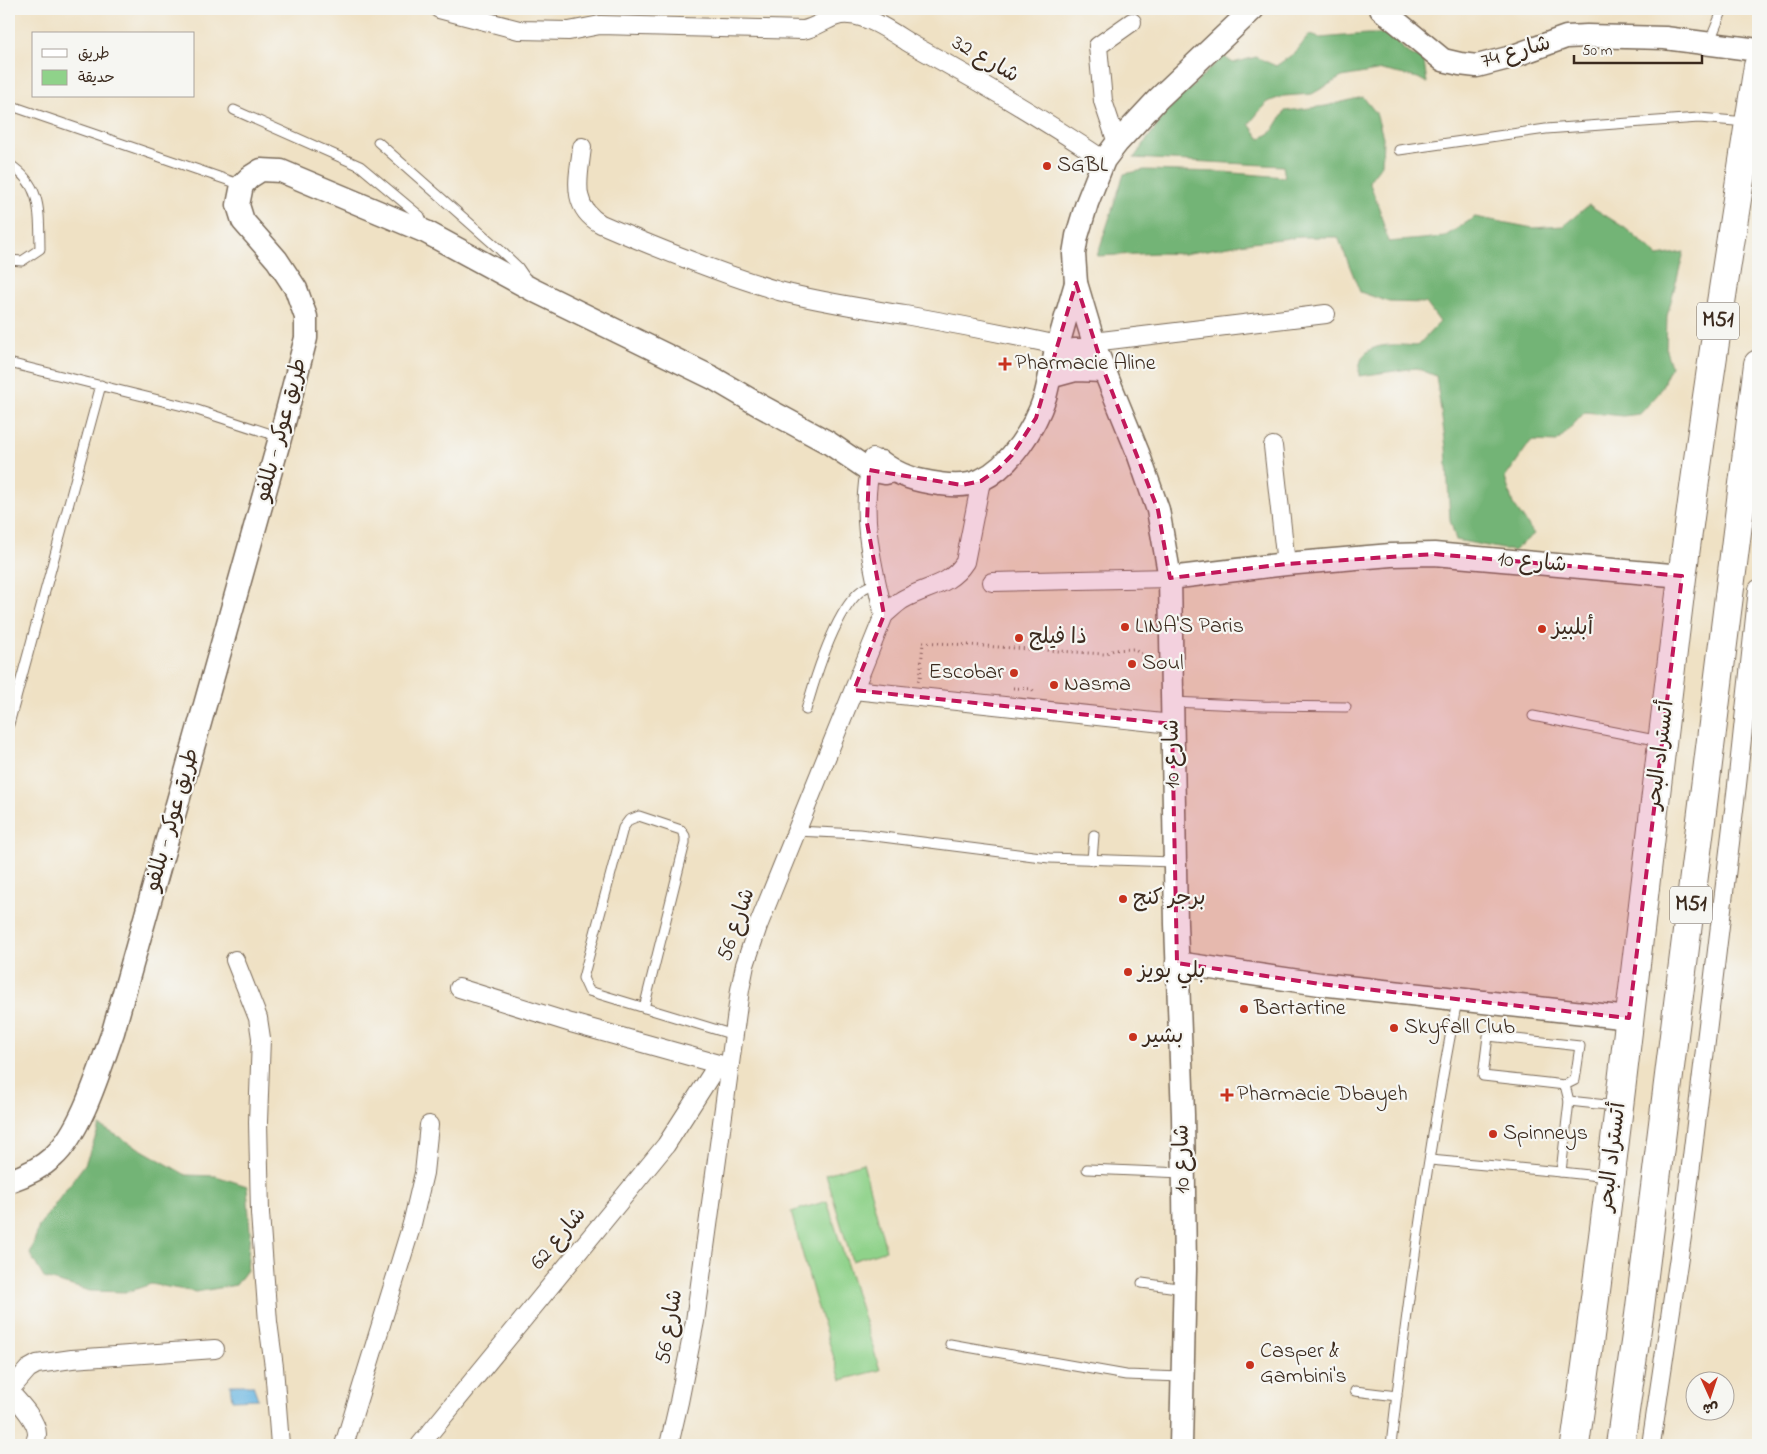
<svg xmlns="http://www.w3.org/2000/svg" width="1767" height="1454" viewBox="0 0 1767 1454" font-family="'Indie Flower','Playpen Sans Arabic',sans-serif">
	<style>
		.green { fill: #8fd28a; stroke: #657e54 }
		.forest { fill: #73b476; stroke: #576f4a }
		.water { fill: #68b5e1; stroke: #527080 }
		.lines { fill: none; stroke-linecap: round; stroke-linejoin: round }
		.service-casing { stroke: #7a6a58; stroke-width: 11 }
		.minor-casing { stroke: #7a6a58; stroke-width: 20 }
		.tertiary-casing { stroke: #7a6a58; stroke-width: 25 }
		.motorway-casing { stroke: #7a6a58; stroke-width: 30 }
		.path { stroke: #7a6a58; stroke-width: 3; stroke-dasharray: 1 4; stroke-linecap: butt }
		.service { stroke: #fff; stroke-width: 9 }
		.minor { stroke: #fff; stroke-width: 18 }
		.tertiary { stroke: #fff; stroke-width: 22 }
		.motorway { stroke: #fff; stroke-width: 28 }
		.marked { fill: #c2185b; fill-opacity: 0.2; stroke: #c2185b; stroke-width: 4; stroke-dasharray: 10 6; stroke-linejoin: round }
		.poi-dot { fill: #c8321e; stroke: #f6f6f2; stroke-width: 2 }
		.labels { text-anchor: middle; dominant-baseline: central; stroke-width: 4.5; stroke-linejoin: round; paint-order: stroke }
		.shield { fill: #f6f6f2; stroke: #73675e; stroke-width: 1 }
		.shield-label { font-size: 21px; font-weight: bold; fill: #3b2a1e }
		.street-label { font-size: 22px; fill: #3b2a1e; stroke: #f6f6f2 }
		.poi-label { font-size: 22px; fill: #3b2a1e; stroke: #f6f6f2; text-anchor: start }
	</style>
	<rect width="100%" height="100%" fill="#f6f6f2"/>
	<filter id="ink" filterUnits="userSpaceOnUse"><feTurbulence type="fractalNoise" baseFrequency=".02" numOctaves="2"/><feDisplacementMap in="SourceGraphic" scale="10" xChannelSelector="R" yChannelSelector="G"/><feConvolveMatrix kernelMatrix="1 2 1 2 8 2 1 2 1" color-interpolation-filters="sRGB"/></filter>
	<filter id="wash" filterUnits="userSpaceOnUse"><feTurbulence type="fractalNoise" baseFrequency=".0096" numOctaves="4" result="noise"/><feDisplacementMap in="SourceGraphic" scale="20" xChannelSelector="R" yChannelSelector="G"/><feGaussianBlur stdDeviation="1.12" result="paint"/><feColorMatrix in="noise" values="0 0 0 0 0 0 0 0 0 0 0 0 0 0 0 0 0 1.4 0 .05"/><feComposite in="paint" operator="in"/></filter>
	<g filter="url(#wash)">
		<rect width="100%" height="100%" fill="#efe1c4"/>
		<!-- green -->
		<g class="green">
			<polygon points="863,1163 886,1250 852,1261 826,1174"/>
			<polygon points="827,1201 880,1370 841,1380 814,1295 791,1212"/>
		</g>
		<!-- forest -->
		<g class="forest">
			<path d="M1367 34H1392L1405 51 1424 61 1427 83 1418 78 1382 70 1342 77 1312 94 1284 96 1267 102 1249 124 1260 139 1272 132 1285 111 1326 106 1363 97 1376 113 1383 137 1382 164 1369 181 1380 211 1388 242 1444 237 1475 217 1533 228 1563 226 1589 205 1625 228 1658 256 1684 252 1667 316 1666 351 1671 366 1659 393 1640 414 1623 416 1585 412 1557 442 1531 441 1505 478 1513 504 1534 534 1513 551 1456 540 1450 520 1446 447 1436 376 1416 368 1359 376C1359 372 1359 367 1360 364 1365 340 1399 345 1417 346L1440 322 1426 303 1389 302 1360 292 1338 237H1301L1252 242 1184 254 1158 253 1097 256 1124 174 1144 170 1220 172 1285 177 1283 166 1134 158 1168 110 1223 56 1233 63 1256 57 1276 66 1296 52 1309 35 1320 38Z"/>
			<polygon points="100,1126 186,1175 216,1176 247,1186 250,1231 247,1270 236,1285 196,1292 151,1284 127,1292 90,1291 44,1278 30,1254 39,1226 85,1164"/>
		</g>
		<!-- water -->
		<polygon class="water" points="230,1385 253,1385 258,1399 232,1400"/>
	</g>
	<g filter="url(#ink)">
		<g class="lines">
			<!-- service casing -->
			<g class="service-casing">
				<g id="service">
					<polyline points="1709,43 1723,9"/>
					<polyline points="9,105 242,185"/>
					<polyline points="234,110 360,166 420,216 425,227"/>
					<polyline points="378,142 499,249 518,267 527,280"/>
					<polyline points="1399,150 1546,129 1699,118 1747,122"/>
					<path d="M9 164C43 186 39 213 40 249L22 261 9 260"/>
					<polyline points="9,363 191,408 280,437"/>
					<polyline points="1172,702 1263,706 1346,707"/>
					<path d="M806 710C815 678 836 609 862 590 866 587 872 585 876 583"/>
					<polyline points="1533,716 1660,741"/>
					<polyline points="9,724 101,385"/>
					<polyline points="796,831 859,834 1049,858 1174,862"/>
					<polyline points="1092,860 1094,835"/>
					<polyline points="644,1008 685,843 685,836 681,830 639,816 629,820 623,828 583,978 589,991 734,1035"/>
					<polyline points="1569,1101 1616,1106"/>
					<polyline points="1430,1160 1561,1172 1569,1101 1565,1085 1575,1080 1580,1046 1488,1036 1483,1076 1565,1085"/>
					<polyline points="1087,1169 1183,1173"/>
					<polyline points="1561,1172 1608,1177"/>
					<polyline points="1142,1283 1184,1289"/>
					<polyline points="950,1344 1126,1375 1182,1377"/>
					<polyline points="1355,1391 1397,1396"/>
					<path d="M1391 1445C1408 1296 1428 1147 1457 1001"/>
				</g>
			</g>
			<!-- minor casing -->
			<g class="minor-casing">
				<g id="minor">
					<path d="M439 9 519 30 569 31 600 25 803 30C820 27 831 13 849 15 870 16 893 33 911 44 977 80 1041 118 1104 160"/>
					<polyline points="1117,143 1103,101 1098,46 1132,22"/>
					<path d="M582 147C579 177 569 206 601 224 659 249 718 273 779 291 820 302 863 308 905 315 956 324 1007 334 1058 345"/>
					<polyline points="1093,342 1326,314"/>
					<polyline points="1273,446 1286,564"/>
					<path d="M873 458C858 509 872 565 884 615"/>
					<polyline points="992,582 1170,578"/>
					<polyline points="854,690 1172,724"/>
					<polyline points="235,960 258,1018 261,1038 258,1122 260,1213 268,1322 274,1367 280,1445"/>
					<polyline points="459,988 571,1023 718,1064"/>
					<polyline points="9,1391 28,1369 37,1364 72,1359 215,1349"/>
					<path d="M9 1391C18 1401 37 1420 37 1434 37 1437 35 1442 34 1445"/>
					<polyline points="344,1445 412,1224 424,1173 429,1125"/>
					<polyline points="420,1445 666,1145 718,1064 729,1068"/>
					<path d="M669 1445 679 1402 695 1321 740 990 745 965 758 926 884 615C890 610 896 604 902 600 926 586 949 587 965 562L981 481"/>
					<polyline points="1651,1445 1684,1223 1737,785 1758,589"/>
				</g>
			</g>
			<!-- tertiary casing -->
			<g class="tertiary-casing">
				<g id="tertiary">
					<polyline points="1381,9 1443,60 1460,64 1477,66 1508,58 1566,37 1587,36 1665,38 1758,50"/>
					<polyline points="1055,354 1074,350 1096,350"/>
					<polyline points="1050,377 1076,370 1104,371"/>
					<path d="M881 462C899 476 917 481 940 484 953 486 969 486 981 480 1011 466 1035 427 1045 397 1049 383 1051 367 1056 353 1062 330 1069 307 1076 283"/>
					<polyline points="1170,578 1286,564 1391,555 1434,554 1682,576"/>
					<polyline points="1177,963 1320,984 1629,1018"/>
					<path d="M9 1181C24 1176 41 1168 53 1157 82 1131 100 1068 113 1032L280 438 306 338V317L296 289 277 260 243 221 238 205 242 185 250 177 261 170 281 171 426 232 533 290 713 378 759 405 829 443 869 470 885 473 893 471"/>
					<polyline points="1181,1445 1185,1269 1183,1115 1176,924 1170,578 1158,510 1138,453 1096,350 1076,283 1074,254 1077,236 1087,203 1104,160 1117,143 1158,99 1253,9"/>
				</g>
			</g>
			<!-- motorway casing -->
			<g class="motorway-casing">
				<g id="motorway">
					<path d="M1575 1445C1616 1157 1646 867 1682 578 1704 407 1731 236 1758 66"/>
					<polyline points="1620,1445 1639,1315 1758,364"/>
				</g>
			</g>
			<!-- path -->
			<g class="path">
				<polyline points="918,681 920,679 923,642 1104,654 1114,650 1133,649 1148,658"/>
				<polyline points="1013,688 1032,689 1035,693"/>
			</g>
			<!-- service -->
			<use href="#service" class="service"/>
			<!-- minor -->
			<use href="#minor" class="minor"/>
			<!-- tertiary -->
			<use href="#tertiary" class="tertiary"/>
			<!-- motorway -->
			<use href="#motorway" class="motorway"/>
		</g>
	</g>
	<!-- marked area -->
	<path class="marked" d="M1076 283 1104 371 1158 510 1170 578 1286 564 1434 554 1682 576 1629 1018 1320 984 1177 963 1172 724 854 690 884 615 867 523 869 470 962 485 981 481 997 470 1012 455 1036 418Z"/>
	<!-- markers -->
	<g class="poi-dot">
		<circle cx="1047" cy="166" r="5"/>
		<path d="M1002.5 356.5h5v5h5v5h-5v5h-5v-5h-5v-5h5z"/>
		<circle cx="1125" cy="627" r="5"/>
		<circle cx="1542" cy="629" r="5"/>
		<circle cx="1019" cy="638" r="5"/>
		<circle cx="1132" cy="664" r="5"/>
		<circle cx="1014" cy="673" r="5"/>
		<circle cx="1054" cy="685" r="5"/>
		<circle cx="1123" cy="899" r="5"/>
		<circle cx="1128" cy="972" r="5"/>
		<circle cx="1244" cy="1009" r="5"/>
		<circle cx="1394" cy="1028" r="5"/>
		<circle cx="1133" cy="1037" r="5"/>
		<path d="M1224.5 1087.5h5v5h5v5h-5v5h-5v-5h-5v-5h5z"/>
		<circle cx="1493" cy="1134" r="5"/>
		<circle cx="1250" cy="1365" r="5"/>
	</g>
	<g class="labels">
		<!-- shield labels -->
		<g class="shield">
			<rect x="1697" y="302.5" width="42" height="37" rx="4"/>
			<rect x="1670" y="886.5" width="42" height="37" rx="4"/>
		</g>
		<g class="shield-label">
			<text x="1718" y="321">M51</text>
			<text x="1691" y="905">M51</text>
		</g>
		<!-- street labels -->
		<g class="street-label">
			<text transform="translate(1516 53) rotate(-16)">شارع 74</text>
			<text transform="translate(985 60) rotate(30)">شارع 32</text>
			<text transform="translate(282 430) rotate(-75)">طريق عوكر - بللفو</text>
			<text transform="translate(1532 563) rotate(5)">شارع 10</text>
			<text transform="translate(1173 754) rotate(-91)">شارع 10</text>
			<text transform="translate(1661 755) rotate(-83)">أتستراد البحر</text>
			<text transform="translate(173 820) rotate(-74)">طريق عوكر - بللفو</text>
			<text transform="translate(737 925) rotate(-71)">شارع 56</text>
			<text transform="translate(1613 1157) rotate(-83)">أتستراد البحر</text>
			<text transform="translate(1183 1159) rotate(-91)">شارع 10</text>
			<text transform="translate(559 1239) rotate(-50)">شارع 62</text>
			<text transform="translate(670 1327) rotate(-80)">شارع 56</text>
		</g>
		<!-- poi labels -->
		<g class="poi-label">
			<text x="1057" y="166">SGBL</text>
			<text x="1015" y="364">Pharmacie Aline</text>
			<text x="1135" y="627">LINA'S Paris</text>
			<text x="1552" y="629">أبلبيز</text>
			<text x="1029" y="638">ذا فيلج</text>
			<text x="1142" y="664">Soul</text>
			<text x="1004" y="673" text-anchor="end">Escobar</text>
			<text x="1064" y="685">Nasma</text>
			<text x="1133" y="899">برجر كنج</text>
			<text x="1138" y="972">بلي بويز</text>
			<text x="1254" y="1009">Bartartine</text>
			<text x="1404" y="1028">Skyfall Club</text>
			<text x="1143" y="1037">بشير</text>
			<text x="1237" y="1095">Pharmacie Dbayeh</text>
			<text x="1503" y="1134">Spinneys</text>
			<text x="1260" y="1352">Casper &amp;<tspan x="1260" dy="25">Gambini's</tspan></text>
		</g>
	</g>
	<!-- margin -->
	<rect width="1767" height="1454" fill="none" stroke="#f6f6f2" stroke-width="30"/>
	<!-- legend -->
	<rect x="32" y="32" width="162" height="65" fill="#f6f6f2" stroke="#aba49d"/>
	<rect x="42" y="49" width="25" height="8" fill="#ffffff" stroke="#aba49d"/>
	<text x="78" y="58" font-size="15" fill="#3b2a1e">طريق</text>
	<rect x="42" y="70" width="25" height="15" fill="#8fd28a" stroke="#aba49d"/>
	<text x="78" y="82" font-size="15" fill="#3b2a1e">حديقة</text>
	<!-- north arrow -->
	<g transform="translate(1710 1396) rotate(177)"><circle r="24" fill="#f6f6f2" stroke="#aba49d"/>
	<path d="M0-4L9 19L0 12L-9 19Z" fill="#c8321e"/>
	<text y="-8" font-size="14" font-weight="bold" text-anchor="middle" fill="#3b2a1e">ش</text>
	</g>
	<!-- scale -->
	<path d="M1574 55v8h128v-8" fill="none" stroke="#3b2a1e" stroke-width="2.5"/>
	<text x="1582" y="55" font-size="15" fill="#3b2a1e" stroke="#f6f6f2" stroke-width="4" paint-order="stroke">50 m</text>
</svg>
